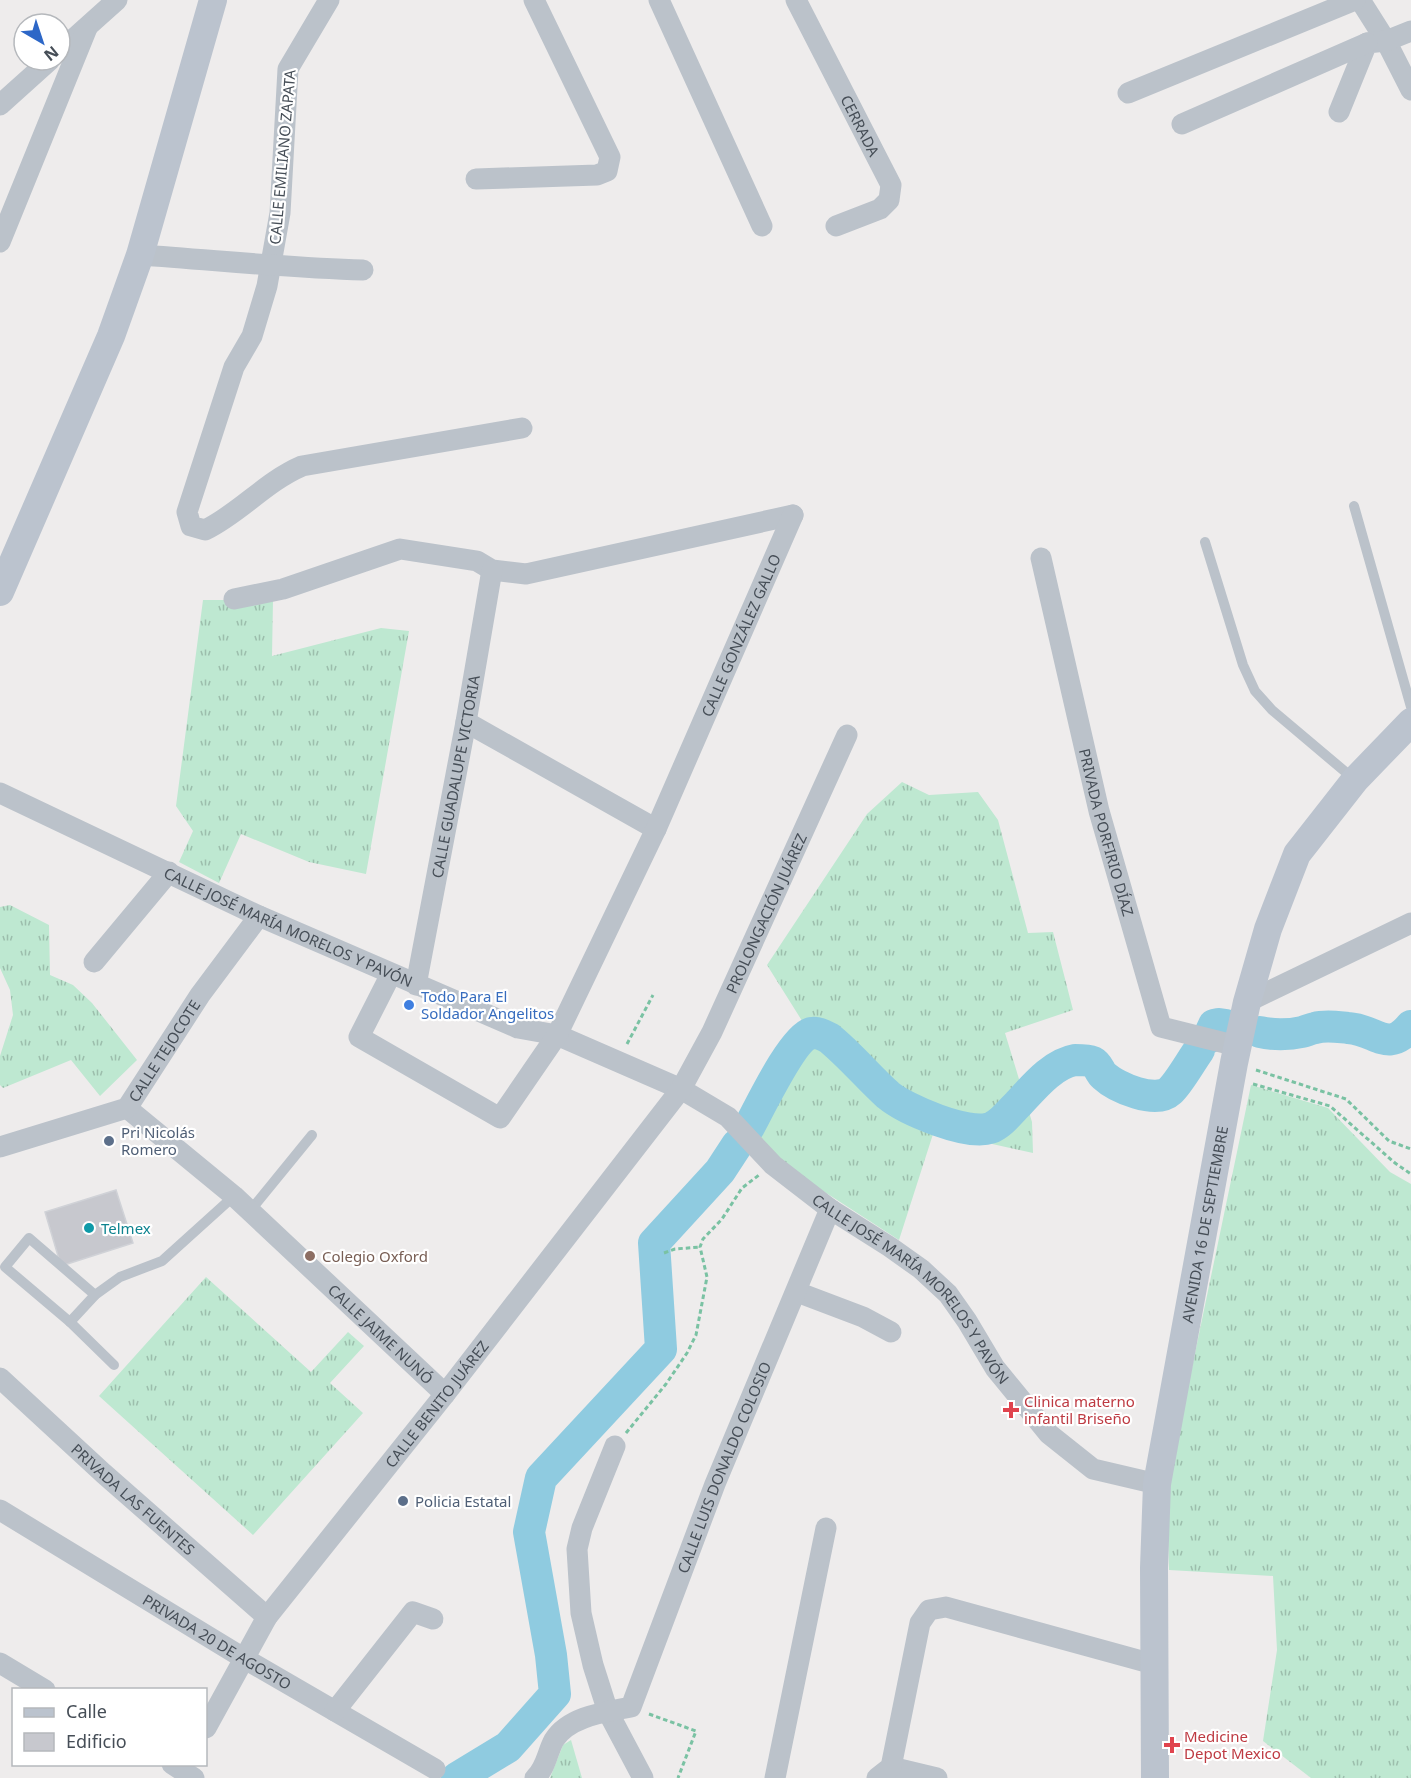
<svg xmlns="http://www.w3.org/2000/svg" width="1411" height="1778" viewBox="0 0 1411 1778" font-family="'Noto Sans',sans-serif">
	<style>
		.grass { fill: url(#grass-tufts) }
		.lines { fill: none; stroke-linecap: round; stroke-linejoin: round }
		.river { stroke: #8fcbe0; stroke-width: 32 }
		.building { fill: #c7c8ce; stroke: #d0d2d7; stroke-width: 1.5 }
		.path { stroke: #7ac2a3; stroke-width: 3; stroke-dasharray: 4.5 3; stroke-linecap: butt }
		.lane { stroke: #bbc2ca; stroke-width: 10 }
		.street { stroke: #bbc2ca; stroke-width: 21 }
		.secondary { stroke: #bbc3ce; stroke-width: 28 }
		.shop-dot { fill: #3f7fe0; stroke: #fff; stroke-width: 2 }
		.service-dot { fill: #5c6f8a; stroke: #fff; stroke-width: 2 }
		.culture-dot { fill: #0f9aa8; stroke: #fff; stroke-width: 2 }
		.education-dot { fill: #8d6e63; stroke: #fff; stroke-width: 2 }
		.health-dot { fill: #e0444e; stroke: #fff; stroke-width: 2 }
		.labels { text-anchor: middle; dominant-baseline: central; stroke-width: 4.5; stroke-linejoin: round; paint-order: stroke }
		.street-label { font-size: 15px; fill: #464e57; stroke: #fff }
		.shop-label { font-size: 15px; fill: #366cbe; stroke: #fff; text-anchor: start }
		.service-label { font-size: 15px; fill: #4e5e75; stroke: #fff; text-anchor: start }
		.culture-label { font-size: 15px; fill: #0d838f; stroke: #fff; text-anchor: start }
		.education-label { font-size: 15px; fill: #785e54; stroke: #fff; text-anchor: start }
		.health-label { font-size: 15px; fill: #be3a42; stroke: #fff; text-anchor: start }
	</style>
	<defs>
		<pattern id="grass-tufts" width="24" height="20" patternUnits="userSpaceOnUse" patternTransform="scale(1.5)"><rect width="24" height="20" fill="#bee8d1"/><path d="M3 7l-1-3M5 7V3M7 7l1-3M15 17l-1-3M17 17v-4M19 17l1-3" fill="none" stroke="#9cbeac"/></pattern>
	</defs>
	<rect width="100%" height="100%" fill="#eeecec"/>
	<!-- grass -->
	<g class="grass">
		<polygon points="203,600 273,600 272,656 381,628 409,631 366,874 309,862 241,834 219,883 179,862 193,831 176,806"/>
		<polygon points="902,782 929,795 978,792 998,820 1028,933 1053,932 1073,1010 1005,1033 1032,1122 1033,1153 934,1131 899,1240 786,1167 742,1120 804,1024 767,965 867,814"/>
		<polygon points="10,905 49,925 50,975 73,985 92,1003 137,1060 100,1096 71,1060 3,1088 0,1085 0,1056 13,1015 10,990 0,968 0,907"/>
		<polygon points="1251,1085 1328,1108 1390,1172 1411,1184 1411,1778 1311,1778 1263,1741 1277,1650 1273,1576 1169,1570 1167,1487"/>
		<polygon points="206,1277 311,1372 348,1332 364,1346 330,1383 363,1413 253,1535 99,1396"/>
		<polygon points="571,1740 582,1778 550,1778 563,1745"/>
	</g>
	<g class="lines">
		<!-- river -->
		<g class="river">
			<path d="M1260 1032C1272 1035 1289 1035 1302 1032 1306 1031 1310 1029 1315 1028 1326 1025 1337 1027 1348 1028 1378 1030 1387 1054 1411 1026"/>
			<polyline points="1208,1038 1214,1025 1219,1024 1226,1025"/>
			<path d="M749 1127C760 1107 792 1039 811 1033 818 1032 823 1035 829 1038 850 1055 868 1077 888 1095 906 1110 968 1136 990 1128 1000 1125 1011 1111 1018 1104 1033 1088 1052 1064 1075 1060 1080 1060 1088 1060 1093 1062 1099 1065 1099 1072 1104 1076 1117 1088 1156 1104 1170 1091 1179 1083 1191 1061 1199 1050"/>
			<polyline points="457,1778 508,1747 555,1694 551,1655 529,1532 541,1478 661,1349 654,1243 720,1171 737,1145"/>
		</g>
	</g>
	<!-- building -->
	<polygon class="building" points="116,1190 133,1243 61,1266 45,1212"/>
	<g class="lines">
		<!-- path -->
		<g class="path">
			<polyline points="627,1044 653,995"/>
			<polyline points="1256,1070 1346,1099 1389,1141 1411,1149"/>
			<polyline points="1253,1084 1330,1106 1395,1163 1411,1174"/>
			<polyline points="664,1253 675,1249 700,1247"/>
			<polyline points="626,1433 666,1384 687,1353 696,1335 707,1277 700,1247 703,1239 722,1219 742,1188 759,1175"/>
			<polyline points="649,1714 696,1731 678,1778"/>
		</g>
		<!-- lane -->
		<g class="lane">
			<polyline points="1354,506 1411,707"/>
			<polyline points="1205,542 1243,665 1255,691 1272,710 1355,780"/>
			<polyline points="250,1211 312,1135"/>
			<polyline points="95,1295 29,1238 5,1267 70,1322 114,1365"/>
			<polyline points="70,1322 95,1295 120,1277 162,1261 234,1196"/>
		</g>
		<!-- street -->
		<g class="street">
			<path d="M329 0 288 69 280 213 267 286 252 336 234 367 187 512 191 526 205 530C240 513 265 482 302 466L522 428"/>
			<polyline points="659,0 762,226"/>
			<path id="s1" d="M796 0 891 185 889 200 880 209 836 226"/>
			<polyline points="1360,0 1386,41 1411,90"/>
			<polyline points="60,51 117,0"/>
			<polyline points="1128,93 1355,0"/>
			<polyline points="0,105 50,60"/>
			<polyline points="1339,112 1367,43 1386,41 1411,31"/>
			<polyline points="1182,124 1367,43"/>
			<polyline points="476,179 597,175 607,171 610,157 534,0"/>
			<polyline points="0,242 87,28"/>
			<path d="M140 255C215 260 289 268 363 270"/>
			<path id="s2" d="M1041 558 1099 811 1161 1027 1237 1046"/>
			<polyline points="234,599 283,589 400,549 477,561 492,570 526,574 793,515"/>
			<polyline points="466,722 656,829"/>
			<path id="s3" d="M0 793 259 916 518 1028 557 1035 681 1089 728 1117 773 1165 830 1209 890 1247 921 1269 948 1294 967 1321 995 1368 1049 1434 1093 1469 1157 1484"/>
			<polyline points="94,962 169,872"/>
			<path id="s4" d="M391 974 359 1037 500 1118 557 1035 656 829 793 515"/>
			<path id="s5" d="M416 985 466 722 492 570"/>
			<polyline points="1247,1002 1411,923"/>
			<path id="s6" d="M127 1108 234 1196 445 1394"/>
			<path id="s7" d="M0 1147 127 1108 200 995 259 916"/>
			<polyline points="797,1292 863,1317 891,1332"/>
			<path id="s8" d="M0 1378 103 1473 267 1617"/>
			<polyline points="615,1446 582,1528 577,1549 581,1613 593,1665 608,1712 643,1778"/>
			<path id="s9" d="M0 1510 245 1659 435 1769"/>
			<polyline points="0,1663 45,1690"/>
			<polyline points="335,1711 413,1612 433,1619"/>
			<path id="s10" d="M206 1728 267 1617 445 1394 681 1089 712 1032 847 735"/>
			<polyline points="172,1764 194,1778"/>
			<polyline points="891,1767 937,1778"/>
			<path id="s11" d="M535 1778C546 1768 547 1753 554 1740 569 1716 606 1712 631 1707L715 1484 830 1209"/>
			<polyline points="775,1778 826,1528"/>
			<polyline points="877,1778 891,1767 920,1623 929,1610 946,1607 1153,1664"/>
		</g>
		<!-- secondary -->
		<g class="secondary">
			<polyline points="0,592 111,336 140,255 213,0"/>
			<path id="s12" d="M1155 1778 1154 1568 1157 1484 1234 1063 1247 1002 1268 929 1297 854 1355 780 1411 722"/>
		</g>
	</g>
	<!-- markers -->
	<circle class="shop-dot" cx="409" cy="1005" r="6"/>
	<g class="service-dot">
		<circle cx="109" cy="1141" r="6"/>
		<circle cx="403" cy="1501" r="6"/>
	</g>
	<circle class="culture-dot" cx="89" cy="1228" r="6"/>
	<circle class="education-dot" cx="310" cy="1256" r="6"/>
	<g class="health-dot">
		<path d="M1008 1401h6v6h6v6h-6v6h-6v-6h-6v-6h6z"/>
		<path d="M1169 1736h6v6h6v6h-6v6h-6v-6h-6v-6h6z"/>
	</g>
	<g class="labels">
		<!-- street labels -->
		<g class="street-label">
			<text stroke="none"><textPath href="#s1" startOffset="141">CERRADA</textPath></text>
			<text transform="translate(282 157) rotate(-85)">CALLE EMILIANO ZAPATA</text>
			<text stroke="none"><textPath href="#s4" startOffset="774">CALLE GONZÁLEZ GALLO</textPath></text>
			<text stroke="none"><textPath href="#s5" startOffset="212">CALLE GUADALUPE VICTORIA</textPath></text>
			<text stroke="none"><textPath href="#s2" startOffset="282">PRIVADA PORFIRIO DÍAZ</textPath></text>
			<text stroke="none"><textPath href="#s10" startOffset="993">PROLONGACIÓN JUÁREZ</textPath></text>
			<text stroke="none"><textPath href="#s3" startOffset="318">CALLE JOSÉ MARÍA MORELOS Y PAVÓN</textPath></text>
			<text stroke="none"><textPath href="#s7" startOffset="201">CALLE TEJOCOTE</textPath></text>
			<text stroke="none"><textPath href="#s12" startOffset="558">AVENIDA 16 DE SEPTIEMBRE</textPath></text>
			<text stroke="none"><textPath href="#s3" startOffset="1052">CALLE JOSÉ MARÍA MORELOS Y PAVÓN</textPath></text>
			<text stroke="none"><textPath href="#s6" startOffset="340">CALLE JAIME NUNÓ</textPath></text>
			<text stroke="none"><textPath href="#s10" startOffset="399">CALLE BENITO JUÁREZ</textPath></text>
			<text stroke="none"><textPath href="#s11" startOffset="386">CALLE LUIS DONALDO COLOSIO</textPath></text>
			<text stroke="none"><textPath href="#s8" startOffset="180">PRIVADA LAS FUENTES</textPath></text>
			<text stroke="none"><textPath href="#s9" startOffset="254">PRIVADA 20 DE AGOSTO</textPath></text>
		</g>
		<!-- shop labels -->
		<g class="shop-label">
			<text x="421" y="996">Todo Para El<tspan x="421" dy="17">Soldador Angelitos</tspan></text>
		</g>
		<!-- service labels -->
		<g class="service-label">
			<text x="121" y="1132">Pri Nicolás<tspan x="121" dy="17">Romero</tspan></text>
			<text x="415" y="1501">Policia Estatal</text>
		</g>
		<!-- culture labels -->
		<g class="culture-label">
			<text x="101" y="1228">Telmex</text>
		</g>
		<!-- education labels -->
		<g class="education-label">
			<text x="322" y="1256">Colegio Oxford</text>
		</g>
		<!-- health labels -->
		<g class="health-label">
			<text x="1024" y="1401">Clinica materno<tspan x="1024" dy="17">infantil Briseño</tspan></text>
			<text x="1184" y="1736">Medicine<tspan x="1184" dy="17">Depot Mexico</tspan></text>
		</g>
	</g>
	<!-- legend -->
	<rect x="12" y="1688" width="195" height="78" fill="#ffffff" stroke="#b5b8bc" stroke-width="1.5"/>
	<rect x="24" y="1708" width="30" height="9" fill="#bbc3ce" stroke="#b5b8bc" stroke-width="1.5"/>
	<text x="66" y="1718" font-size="18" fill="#464e57">Calle</text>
	<rect x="24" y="1733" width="30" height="18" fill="#c7c8ce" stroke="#b5b8bc" stroke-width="1.5"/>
	<text x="66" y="1748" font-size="18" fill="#464e57">Edificio</text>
	<!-- north arrow -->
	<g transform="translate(42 42) rotate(141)"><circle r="28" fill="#ffffff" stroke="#b5b8bc" stroke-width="1.5"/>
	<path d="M0-4.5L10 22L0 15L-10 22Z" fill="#2d67c7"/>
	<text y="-9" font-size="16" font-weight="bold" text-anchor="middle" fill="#464e57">N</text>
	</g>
</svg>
